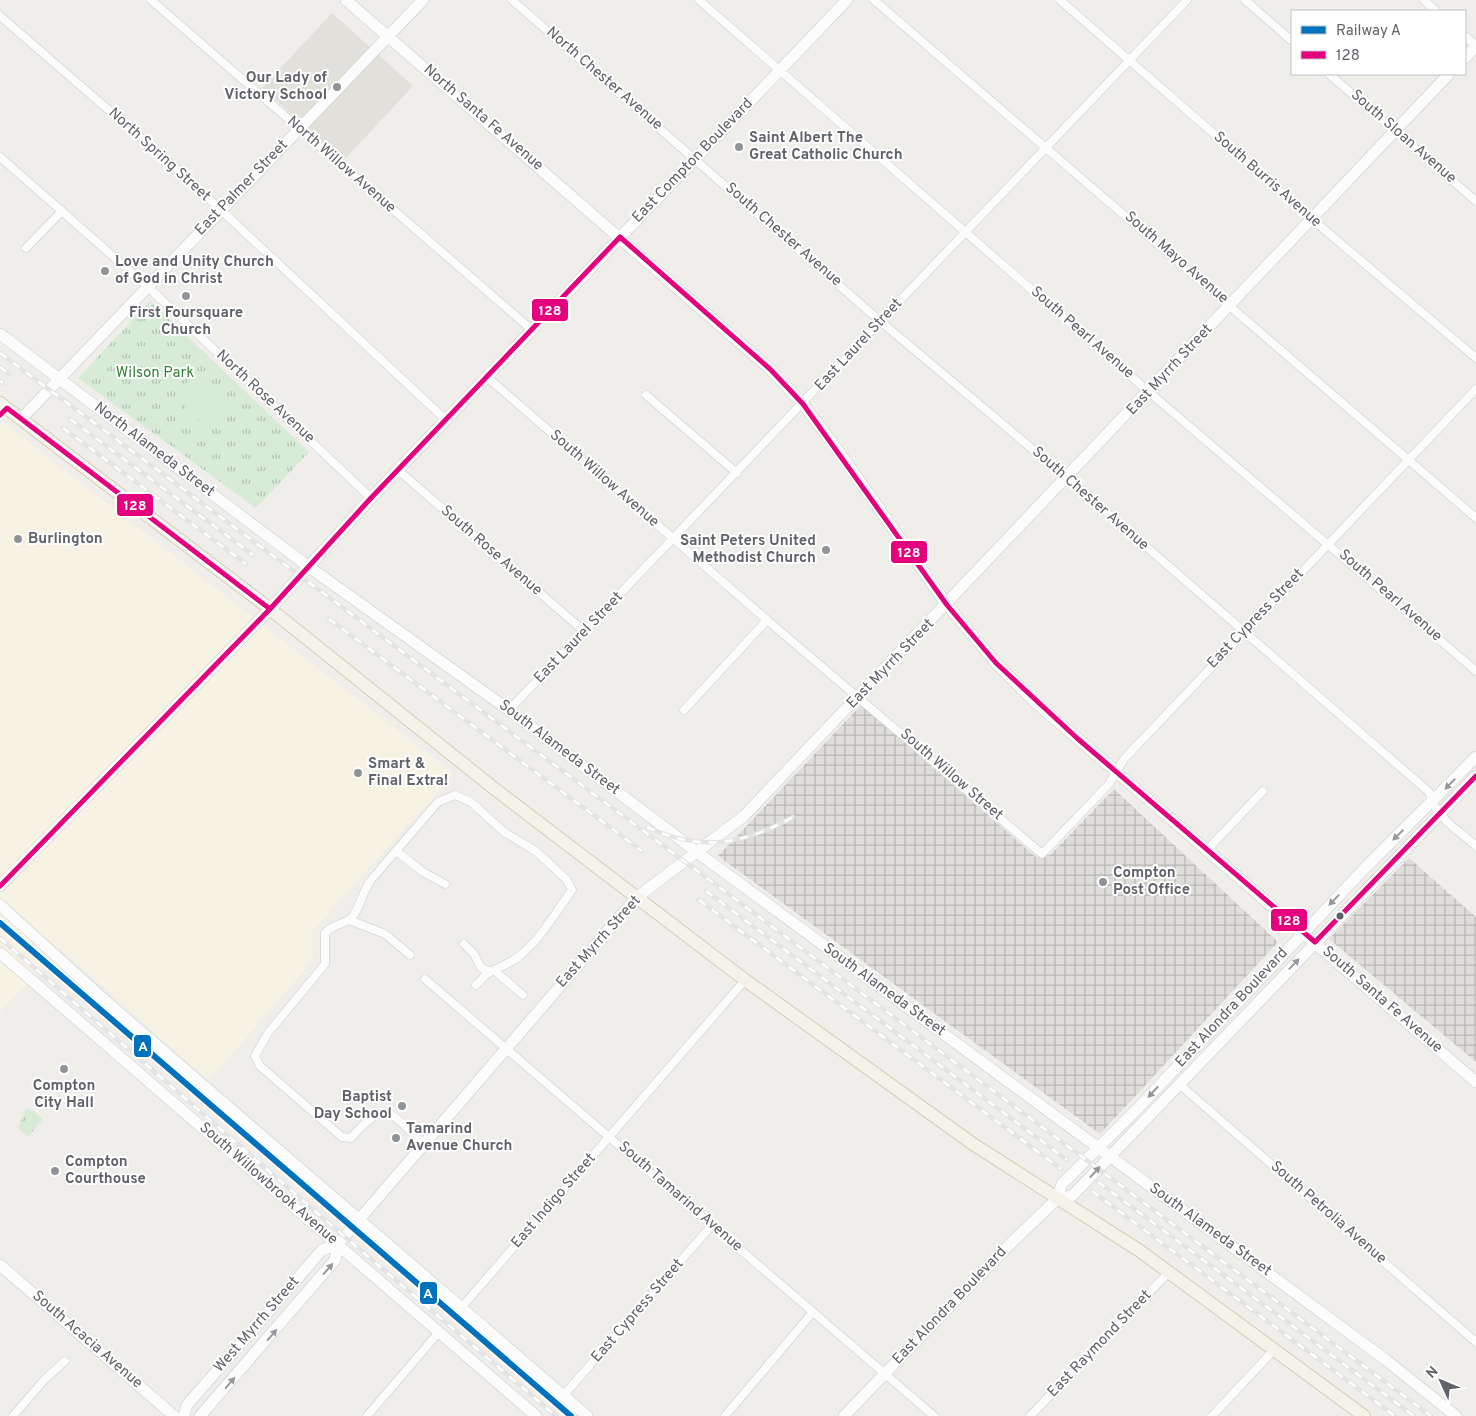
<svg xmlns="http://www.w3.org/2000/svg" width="1476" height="1416" viewBox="0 0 1476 1416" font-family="Overpass,sans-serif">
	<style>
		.commercial { fill: #f7f3e4 }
		.industrial { fill: url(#industrial-grid) }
		.education { fill: #e2e0da }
		.grass { fill: url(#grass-tufts) }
		.pitch { fill: #d8ebd6 }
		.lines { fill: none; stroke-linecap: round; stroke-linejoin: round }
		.street-casing { stroke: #cbcccc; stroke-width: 9 }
		.secondary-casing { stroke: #cacacb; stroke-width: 12 }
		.primary-casing { stroke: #d7ceb8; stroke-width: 14 }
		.street { stroke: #fdfcfc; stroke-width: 8 }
		.secondary { stroke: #fdfcfc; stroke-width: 11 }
		.primary { stroke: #f4f2e9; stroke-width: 12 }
		.tram { stroke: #e4e4e4; stroke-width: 1 }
		.rail-casing { stroke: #e4e4e4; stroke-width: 4.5 }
		.rail { stroke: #fff; stroke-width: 2.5; stroke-dasharray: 8; stroke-linecap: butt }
		.bus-1-casing { stroke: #fff; stroke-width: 9 }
		.bus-1 { stroke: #e5007d; stroke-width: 5 }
		.rail-1-casing { stroke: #fff; stroke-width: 10 }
		.rail-1 { stroke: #0072bc; stroke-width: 6 }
		.oneway { fill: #96999c }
		.poi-dot { fill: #919496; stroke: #fff; stroke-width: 2 }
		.bus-dot { fill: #5f6368; stroke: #fff; stroke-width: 2 }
		.labels { text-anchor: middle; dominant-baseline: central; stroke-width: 4; stroke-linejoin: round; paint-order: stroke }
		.poi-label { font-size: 15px; font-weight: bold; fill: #5f6368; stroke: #fff; text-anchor: start }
		.street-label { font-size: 15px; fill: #5f6368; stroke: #fff }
		.park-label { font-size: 15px; fill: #348238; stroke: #fff }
		.line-badge { stroke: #fff; stroke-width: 2 }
		.badge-label { font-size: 14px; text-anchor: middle; font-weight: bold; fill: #fff }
	</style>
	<defs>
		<pattern id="industrial-grid" width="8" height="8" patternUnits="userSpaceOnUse" patternTransform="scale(1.25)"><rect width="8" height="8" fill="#dfddda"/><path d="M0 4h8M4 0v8" fill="none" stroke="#b8b7b5"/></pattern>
		<pattern id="grass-tufts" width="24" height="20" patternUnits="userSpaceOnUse" patternTransform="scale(1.25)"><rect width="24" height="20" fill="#d8ebd6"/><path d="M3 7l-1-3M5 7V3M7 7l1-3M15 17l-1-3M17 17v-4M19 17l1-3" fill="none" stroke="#b2c2b1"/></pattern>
	</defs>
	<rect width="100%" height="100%" fill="#efeeea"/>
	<!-- commercial -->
	<polygon class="commercial" points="3,422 454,774 311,933 313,960 209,1081 60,948 0,1012 0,425"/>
	<!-- industrial -->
	<g class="industrial">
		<polygon points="861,705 1036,857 1050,855 1114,789 1278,942 1100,1134 718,856"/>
		<polygon points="1409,858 1476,917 1476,1062 1329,939"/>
	</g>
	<!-- education -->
	<polygon class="education" points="332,13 413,86 344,160 262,88"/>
	<!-- grass -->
	<g class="grass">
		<polygon points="150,301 309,452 256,508 78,378"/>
		<polygon points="26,1109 34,1111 43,1119 28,1137 18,1128"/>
	</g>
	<!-- pitch -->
	<g class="pitch">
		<path d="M197 371 228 400C223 418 206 428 189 416L186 408V400L178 392Z"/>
		<polygon points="169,423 192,440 183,451 161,434"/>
	</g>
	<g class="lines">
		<!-- street casing -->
		<g class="street-casing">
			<g id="street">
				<polyline points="151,0 532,330"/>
				<path d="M512 0 880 321 1067 478 1429 792C1435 817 1458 830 1476 846"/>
				<polyline points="699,0 1149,392 1476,671"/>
				<polyline points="874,0 1476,518"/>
				<polyline points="1060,0 1313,220 1476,358"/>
				<polyline points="1245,0 1292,41"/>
				<polyline points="1424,0 1436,11"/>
				<polyline points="0,16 178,170 446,420"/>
				<polyline points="1465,36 1476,46"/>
				<polyline points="1329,74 1476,201"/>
				<polyline points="0,157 147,286 371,498"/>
				<polyline points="26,248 62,211"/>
				<polyline points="487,377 767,620 1042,854 1109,784 1124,759 1476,389"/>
				<polyline points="646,395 737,473"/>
				<polyline points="398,470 585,632"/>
				<polyline points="509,710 1187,0"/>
				<polyline points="684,710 767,620"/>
				<polyline points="1207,850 1263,791"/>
				<polyline points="396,851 423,872 445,884"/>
				<polyline points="349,920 385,934 410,955"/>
				<polyline points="464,944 474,954 481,968 490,972"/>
				<polyline points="495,971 523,995"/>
				<polyline points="425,979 934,1416"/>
				<polyline points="1179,1084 1476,1342"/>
				<path d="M424 1144C389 1113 388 1096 351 1138L342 1137 260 1066 255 1056 268 1033 325 964V933C333 924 341 925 350 919 358 914 363 890 371 880L438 802 455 795 471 802 504 832 537 852 567 880 572 890C555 913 541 939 518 957 509 964 499 967 490 972 485 974 480 982 476 985"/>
				<polyline points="461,1308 745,980"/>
				<polyline points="563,1396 712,1225"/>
				<polyline points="13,1416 45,1379 65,1361"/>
				<polyline points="367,1416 439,1332"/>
				<polyline points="725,1416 813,1312"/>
				<polyline points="1030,1416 1169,1272"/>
				<polyline points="1212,1416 1274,1350"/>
			</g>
		</g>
		<!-- secondary casing -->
		<g class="secondary-casing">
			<g id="secondary">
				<polyline points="346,0 770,369 803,404 839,452 947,605 996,663 1035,702 1476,1082"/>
				<polyline points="1465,58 1476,46"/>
				<polyline points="0,334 309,567 509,710 697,852 1386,1360 1456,1416"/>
				<polyline points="21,419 423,0"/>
				<polyline points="0,886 270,609 371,498 847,0"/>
				<polyline points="0,905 109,1004 587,1416"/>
				<polyline points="0,953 536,1416"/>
				<polyline points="1057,1199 1072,1196 1476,776"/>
				<polyline points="0,1265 174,1416"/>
				<polyline points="184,1416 187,1405 322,1250 338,1244"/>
				<polyline points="200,1416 335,1260 338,1244 636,898 744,816 1449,74"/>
				<polyline points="844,1416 1008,1246 1057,1199 1062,1184 1139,1107 1365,868 1476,757"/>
			</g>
		</g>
		<!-- primary casing -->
		<g class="primary-casing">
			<polyline id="primary" points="0,403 270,609 496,790 745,980 973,1144 1140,1251 1364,1416"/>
		</g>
		<!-- street -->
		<use href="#street" class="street"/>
		<!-- secondary -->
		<use href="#secondary" class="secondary"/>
		<!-- primary -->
		<use href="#primary" class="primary"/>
		<!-- tram -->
		<polyline class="tram" points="124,1037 171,1071"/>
		<!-- rail casing -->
		<g class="rail-casing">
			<g id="rail">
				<polyline points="0,353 1431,1416"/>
				<polyline points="0,367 9,374"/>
				<polyline points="0,381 3,383"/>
				<polyline points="70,419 253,555"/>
				<polyline points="63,428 246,564"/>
				<polyline points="329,619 642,851"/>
				<path d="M647 827C701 852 742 845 793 817"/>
				<polyline points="706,891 1067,1160"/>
				<polyline points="699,900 1061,1169"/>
				<polyline points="0,938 345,1237 556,1416"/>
				<polyline points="1098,1182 1414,1416"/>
				<polyline points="1092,1191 1395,1416"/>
			</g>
		</g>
		<!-- rail -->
		<use href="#rail" class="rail"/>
		<!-- bus-1 casing -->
		<g class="bus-1-casing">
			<g id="bus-1">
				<polyline points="0,415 7,408 270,609"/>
				<polyline points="0,886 270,609 371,498 620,237 770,369 803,404 947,605 996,663 1078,739 1315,942 1476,776"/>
			</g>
		</g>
		<!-- bus-1 -->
		<use href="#bus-1" class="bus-1"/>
		<!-- rail-1 casing -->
		<g class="rail-1-casing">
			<polyline id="rail-1" points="0,923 571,1416"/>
		</g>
		<!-- rail-1 -->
		<use href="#rail-1" class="rail-1"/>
	</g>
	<!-- one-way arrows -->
	<defs><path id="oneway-solid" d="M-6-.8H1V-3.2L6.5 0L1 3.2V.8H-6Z" transform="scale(1.25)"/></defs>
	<g class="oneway">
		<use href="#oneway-solid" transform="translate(1450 784) rotate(134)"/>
		<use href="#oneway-solid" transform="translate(1398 835) rotate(136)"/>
		<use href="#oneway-solid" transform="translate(1334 900) rotate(134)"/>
		<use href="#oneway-solid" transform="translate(1294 964) rotate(-46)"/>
		<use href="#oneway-solid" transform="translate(1153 1092) rotate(133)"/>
		<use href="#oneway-solid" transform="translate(1095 1172) rotate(-47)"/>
		<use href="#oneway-solid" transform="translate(328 1269) rotate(-49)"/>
		<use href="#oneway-solid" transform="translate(272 1335) rotate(-49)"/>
		<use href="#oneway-solid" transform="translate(230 1383) rotate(-49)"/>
	</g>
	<!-- markers -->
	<g class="poi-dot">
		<circle cx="337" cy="87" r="5"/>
		<circle cx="739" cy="147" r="5"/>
		<circle cx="105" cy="271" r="5"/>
		<circle cx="186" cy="296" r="5"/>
		<circle cx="18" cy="539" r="5"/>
		<circle cx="826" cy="550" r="5"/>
		<circle cx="358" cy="773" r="5"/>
		<circle cx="1103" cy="882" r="5"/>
		<circle cx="64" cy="1069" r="5"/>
		<circle cx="402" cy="1106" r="5"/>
		<circle cx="396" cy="1138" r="5"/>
		<circle cx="55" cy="1171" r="5"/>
	</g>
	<circle class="bus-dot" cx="1340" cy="916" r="4.5"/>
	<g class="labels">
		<!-- poi labels -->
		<g class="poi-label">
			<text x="327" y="78" text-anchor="end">Our Lady of<tspan x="327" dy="17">Victory School</tspan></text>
			<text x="749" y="138">Saint Albert The<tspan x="749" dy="17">Great Catholic Church</tspan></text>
			<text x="115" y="262">Love and Unity Church<tspan x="115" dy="17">of God in Christ</tspan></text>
			<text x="186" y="313" text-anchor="middle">First Foursquare<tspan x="186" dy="17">Church</tspan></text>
			<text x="28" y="539">Burlington</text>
			<text x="816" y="541" text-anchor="end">Saint Peters United<tspan x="816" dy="17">Methodist Church</tspan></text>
			<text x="368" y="764">Smart &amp;<tspan x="368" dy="17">Final Extra!</tspan></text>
			<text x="1113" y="873">Compton<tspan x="1113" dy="17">Post Office</tspan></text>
			<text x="64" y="1086" text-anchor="middle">Compton<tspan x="64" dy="17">City Hall</tspan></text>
			<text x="392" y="1097" text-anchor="end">Baptist<tspan x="392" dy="17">Day School</tspan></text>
			<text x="406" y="1129">Tamarind<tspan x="406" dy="17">Avenue Church</tspan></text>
			<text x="65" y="1162">Compton<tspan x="65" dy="17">Courthouse</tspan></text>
		</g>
		<!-- street labels -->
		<g class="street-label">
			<text transform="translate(604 79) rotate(41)">North Chester Avenue</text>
			<text transform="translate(483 118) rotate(41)">North Santa Fe Avenue</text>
			<text transform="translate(1403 137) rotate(41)">South Sloan Avenue</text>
			<text transform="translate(159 155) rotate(42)">North Spring Street</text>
			<text transform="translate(693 161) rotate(-46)">East Compton Boulevard</text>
			<text transform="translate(341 165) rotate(41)">North Willow Avenue</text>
			<text transform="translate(1267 180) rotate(41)">South Burris Avenue</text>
			<text transform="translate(242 188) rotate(-46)">East Palmer Street</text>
			<text transform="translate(783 235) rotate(41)">South Chester Avenue</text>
			<text transform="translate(1176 258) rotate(41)">South Mayo Avenue</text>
			<text transform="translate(1082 333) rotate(41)">South Pearl Avenue</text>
			<text transform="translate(859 345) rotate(-47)">East Laurel Street</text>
			<text transform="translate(1170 370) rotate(-47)">East Myrrh Street</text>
			<text transform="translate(265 397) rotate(43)">North Rose Avenue</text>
			<text transform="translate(154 450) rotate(37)">North Alameda Street</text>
			<text transform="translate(604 479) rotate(41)">South Willow Avenue</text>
			<text transform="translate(1090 499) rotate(41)">South Chester Avenue</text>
			<text transform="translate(491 551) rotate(41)">South Rose Avenue</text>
			<text transform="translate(1390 596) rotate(41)">South Pearl Avenue</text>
			<text transform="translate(1256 619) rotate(-46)">East Cypress Street</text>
			<text transform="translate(579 638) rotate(-46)">East Laurel Street</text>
			<text transform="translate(891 664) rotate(-46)">East Myrrh Street</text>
			<text transform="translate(559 748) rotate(37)">South Alameda Street</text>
			<text transform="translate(951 775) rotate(41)">South Willow Street</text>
			<text transform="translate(599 942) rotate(-48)">East Myrrh Street</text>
			<text transform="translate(884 990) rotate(36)">South Alameda Street</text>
			<text transform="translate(1382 1000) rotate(41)">South Santa Fe Avenue</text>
			<text transform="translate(1232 1008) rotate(-47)">East Alondra Boulevard</text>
			<text transform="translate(268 1184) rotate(41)">South Willowbrook Avenue</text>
			<text transform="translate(680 1197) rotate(41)">South Tamarind Avenue</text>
			<text transform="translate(554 1201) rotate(-49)">East Indigo Street</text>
			<text transform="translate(1328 1213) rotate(41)">South Petrolia Avenue</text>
			<text transform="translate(1210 1230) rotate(36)">South Alameda Street</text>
			<text transform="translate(950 1306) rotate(-46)">East Alondra Boulevard</text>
			<text transform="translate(638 1311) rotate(-49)">East Cypress Street</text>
			<text transform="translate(257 1325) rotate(-49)">West Myrrh Street</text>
			<text transform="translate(87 1340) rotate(41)">South Acacia Avenue</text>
			<text transform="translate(1100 1344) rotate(-46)">East Raymond Street</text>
		</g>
		<!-- park labels -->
		<g class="park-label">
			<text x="155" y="373">Wilson Park</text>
		</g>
	</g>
	<g class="line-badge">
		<rect x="531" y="298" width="38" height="24" rx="5" fill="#e5007d"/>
		<rect x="116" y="493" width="38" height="24" rx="5" fill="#e5007d"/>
		<rect x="890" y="540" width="38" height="24" rx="5" fill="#e5007d"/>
		<rect x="1270" y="908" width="38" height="24" rx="5" fill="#e5007d"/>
		<rect x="133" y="1034" width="19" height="24" rx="5" fill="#0072bc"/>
		<rect x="419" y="1281" width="19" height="24" rx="5" fill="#0072bc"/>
	</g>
	<g class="badge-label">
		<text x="550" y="315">128</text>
		<text x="135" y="510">128</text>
		<text x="909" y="557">128</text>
		<text x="1289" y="925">128</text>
		<text x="143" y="1051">A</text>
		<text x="428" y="1298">A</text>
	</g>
	<!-- legend -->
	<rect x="1291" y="10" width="175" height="65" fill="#ffffff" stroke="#bfc1c3"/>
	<rect x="1301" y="26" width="25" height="8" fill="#0072bc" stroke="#bfc1c3"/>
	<text x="1336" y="35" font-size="15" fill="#5f6368">Railway A</text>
	<rect x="1301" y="51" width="25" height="8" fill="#e5007d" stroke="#bfc1c3"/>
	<text x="1336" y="60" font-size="15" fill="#5f6368">128</text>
	<!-- north arrow -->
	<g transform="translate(1441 1381) rotate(314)" stroke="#ffffff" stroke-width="4" paint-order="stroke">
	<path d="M0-4L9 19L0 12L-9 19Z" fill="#5f6368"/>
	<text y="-8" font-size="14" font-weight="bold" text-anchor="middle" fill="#5f6368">N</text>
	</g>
</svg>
